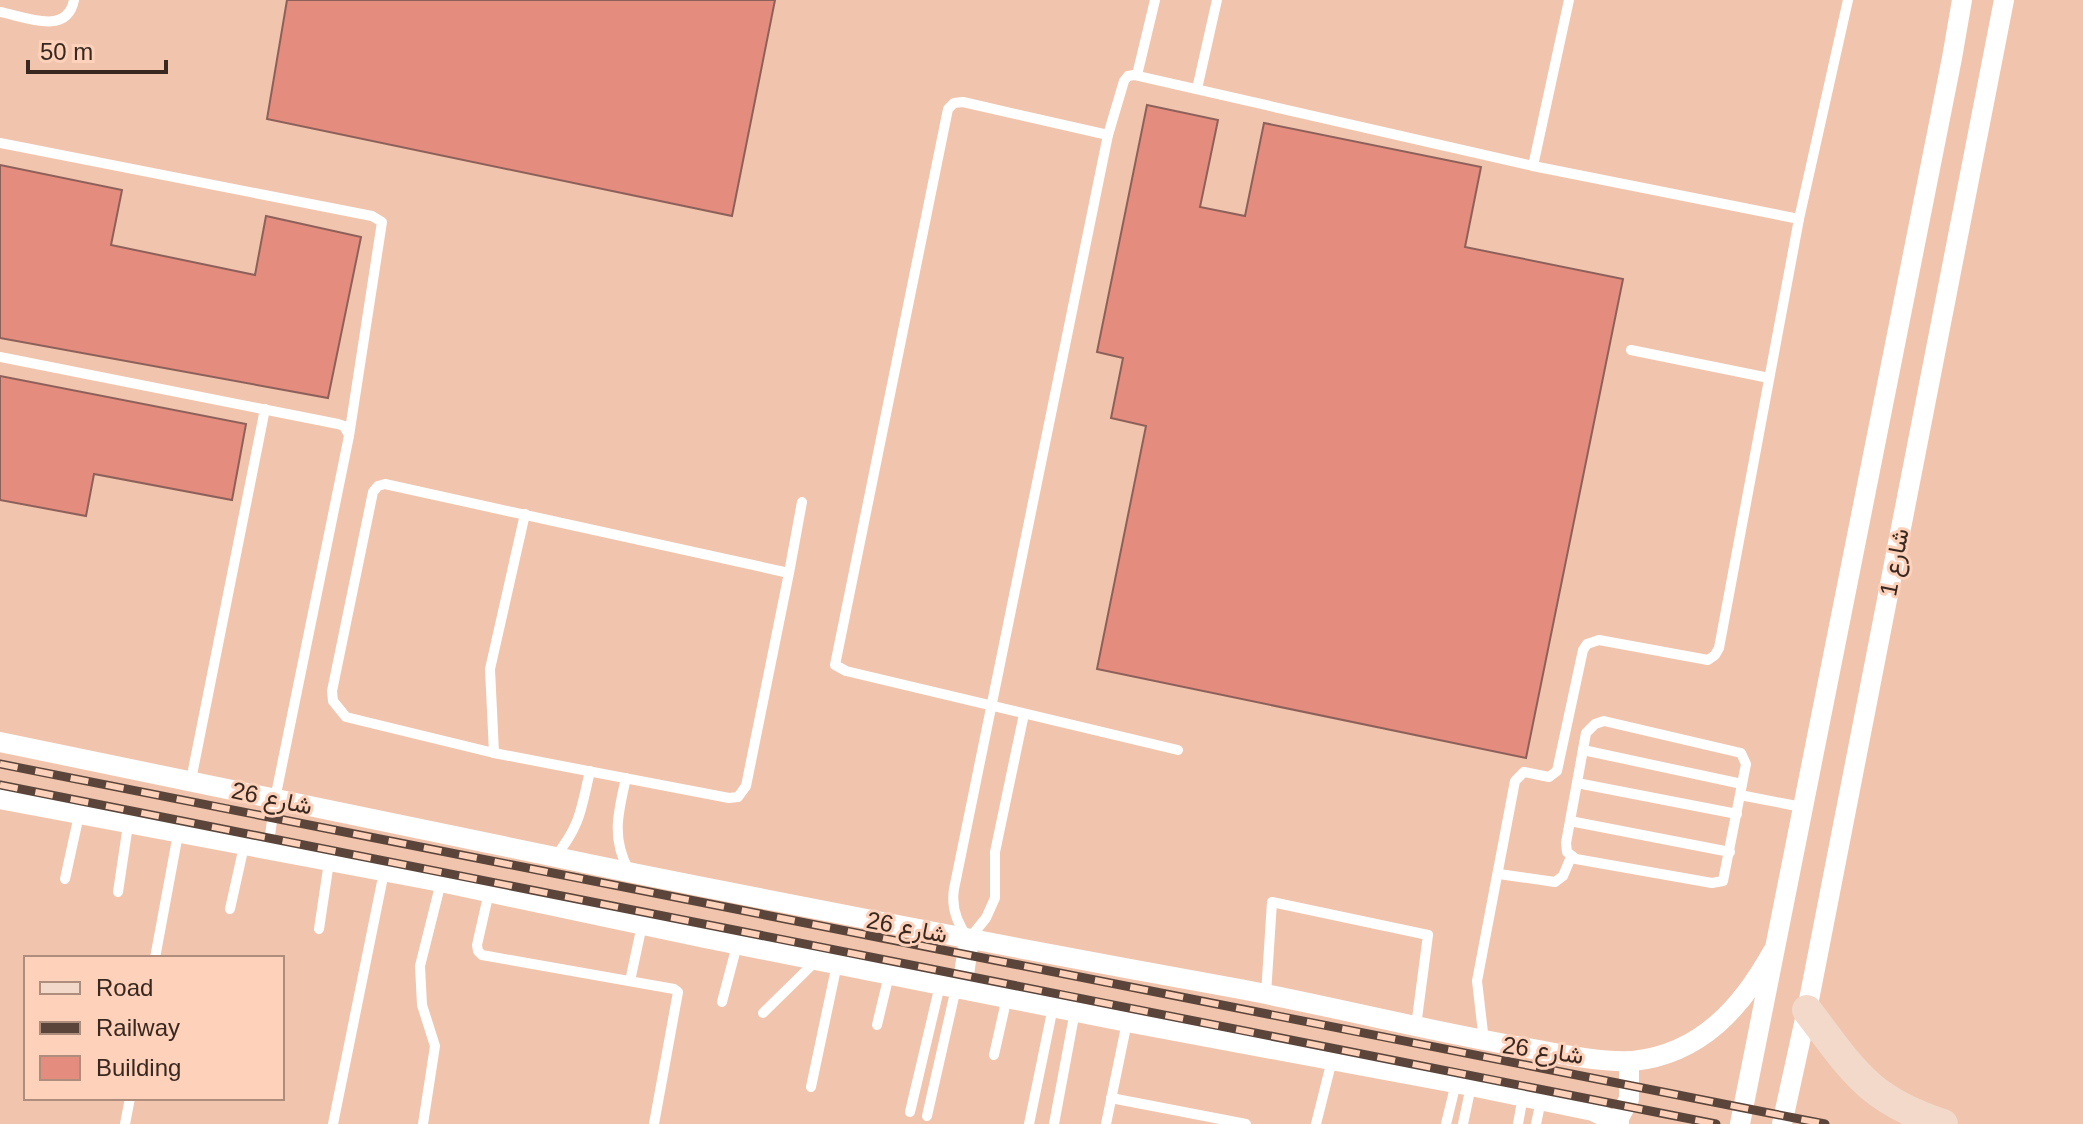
<svg xmlns="http://www.w3.org/2000/svg" width="2083" height="1124" viewBox="0 0 2083 1124" font-family="Helvetica,Vazirmatn,sans-serif">
	<style>
		.building { fill: #e48d7f; stroke: #8d615a; stroke-width: 2 }
		.lines { fill: none; stroke-linecap: round; stroke-linejoin: round }
		.service { stroke: #fff; stroke-width: 10 }
		.minor { stroke: #fff; stroke-width: 20 }
		.secondary { stroke: #f2d9ca; stroke-width: 30 }
		.rail-casing { stroke: #5b453a; stroke-width: 9 }
		.rail { stroke: #fdd1ba; stroke-width: 6; stroke-dasharray: 18; stroke-linecap: butt }
		.labels { text-anchor: middle; dominant-baseline: central; stroke-width: 6; stroke-linejoin: round; paint-order: stroke }
		.street-label { font-size: 24px; fill: #38281f; stroke: #fdd1ba }
	</style>
	<rect width="100%" height="100%" fill="#f0c4ad"/>
	<!-- building -->
	<g class="building">
		<polygon points="287,0 775,0 732,216 267,119"/>
		<polygon points="1147,105 1218,120 1200,207 1245,216 1264,123 1481,167 1465,247 1623,279 1526,758 1097,669 1146,426 1111,418 1123,358 1097,352"/>
		<polygon points="0,165 122,190 111,245 255,275 266,216 361,237 328,398 0,338"/>
		<polygon points="0,376 246,424 232,500 94,474 86,516 0,500"/>
	</g>
	<g class="lines">
		<!-- service -->
		<g class="service">
			<path d="M0 12C26 17 67 36 74 0"/>
			<polyline points="1137,75 1155,0"/>
			<polyline points="1197,89 1217,0"/>
			<polyline points="1108,135 963,102 954,103 948,109 835,665 846,671 1178,750"/>
			<polyline points="0,143 372,216 382,222 349,436 275,799 268,850"/>
			<polyline points="1533,166 1569,0"/>
			<polyline points="1631,350 1769,378"/>
			<polyline points="0,357 338,424 344,426 349,435"/>
			<polyline points="789,573 746,786 738,797 729,798 494,753 346,717 333,701 332,691 373,492 378,486 385,484 789,573 802,502"/>
			<path d="M1024 714 995 852V898L986 918 969 939C957 924 951 908 954 889L1108 135 1124 81 1128 76 1134 75 1533 166 1799 219"/>
			<polygon points="1604,721 1741,753 1746,764 1723,881 1712,883 1576,859 1567,852 1566,843 1586,733 1595,724"/>
			<polyline points="1583,750 1742,784"/>
			<polyline points="494,753 490,669 525,514"/>
			<path d="M626 778C618 813 611 838 629 871"/>
			<polyline points="191,780 265,409"/>
			<polyline points="1577,783 1737,814"/>
			<polyline points="1740,795 1802,807"/>
			<polyline points="1570,821 1730,852"/>
			<path d="M555 857C581 825 581 809 590 771"/>
			<polyline points="1499,874 1555,882 1563,876 1571,857"/>
			<polyline points="65,879 79,815"/>
			<polyline points="118,892 128,825"/>
			<polyline points="489,892 477,945 478,951 482,955 674,989 678,992 654,1124"/>
			<polyline points="230,909 244,846"/>
			<polyline points="319,929 329,862"/>
			<polyline points="155,958 178,834"/>
			<polyline points="630,981 642,925"/>
			<polyline points="1266,994 1272,902 1428,935 1416,1026"/>
			<polyline points="722,1002 737,945"/>
			<polyline points="763,1013 816,961"/>
			<polyline points="877,1025 889,975"/>
			<polyline points="1484,1041 1477,981 1515,781 1524,772 1549,777 1557,771 1583,650 1587,644 1599,640 1708,660 1715,655 1719,648 1799,219 1848,0"/>
			<polyline points="994,1055 1007,997"/>
			<polyline points="811,1087 837,964"/>
			<polyline points="1111,1098 1246,1124"/>
			<polyline points="910,1112 940,985"/>
			<polyline points="927,1116 956,988"/>
			<polyline points="125,1124 130,1098"/>
			<polyline points="333,1124 384,872"/>
			<polyline points="423,1124 435,1046 422,1005 420,966 441,882"/>
			<polyline points="1029,1124 1053,1007"/>
			<polyline points="1054,1124 1075,1011"/>
			<polyline points="1106,1124 1127,1022"/>
			<polyline points="1316,1124 1332,1060"/>
			<polyline points="1446,1124 1456,1083"/>
			<polyline points="1463,1124 1471,1086"/>
			<polyline points="1518,1124 1523,1096"/>
			<polyline points="1536,1124 1541,1100"/>
		</g>
		<!-- minor -->
		<g class="minor">
			<path d="M0 742C210 784 419 829 628 872 832 913 1036 952 1240 989 1335 1007 1428 1031 1522 1047 1554 1053 1602 1063 1633 1061 1701 1054 1742 1007 1773 951"/>
			<polyline points="0,799 441,882 700,937 1127,1022 1471,1086 1593,1111 1619,1124"/>
			<polyline points="962,989 969,939"/>
			<polyline points="1617,1122 1629,1099 1629,1061"/>
			<polyline points="1740,1124 1952,58 1962,0"/>
			<polyline points="1782,1124 1807,1010 2004,0"/>
		</g>
		<!-- secondary -->
		<path class="secondary" d="M1807 1010C1853 1070 1867 1099 1943 1124"/>
		<!-- rail casing -->
		<g class="rail-casing">
			<g id="rail">
				<polyline points="0,764 1825,1124"/>
				<polyline points="0,785 1716,1124"/>
			</g>
		</g>
		<!-- rail -->
		<use href="#rail" class="rail"/>
	</g>
	<g class="labels">
		<!-- street labels -->
		<g class="street-label">
			<text transform="translate(1894 562) rotate(-79)">شارع 1</text>
			<text transform="translate(272 798) rotate(12)">شارع 26</text>
			<text transform="translate(907 927) rotate(11)">شارع 26</text>
			<text transform="translate(1543 1050) rotate(8)">شارع 26</text>
		</g>
	</g>
	<!-- legend -->
	<rect x="24" y="956" width="260" height="144" fill="#fdd1ba" stroke="#ae8d7c" stroke-width="2"/>
	<rect x="40" y="982" width="40" height="12" fill="#f2d9ca" stroke="#ae8d7c" stroke-width="2"/>
	<text x="96" y="996" font-size="24" fill="#38281f">Road</text>
	<rect x="40" y="1022" width="40" height="12" fill="#5b453a" stroke="#ae8d7c" stroke-width="2"/>
	<text x="96" y="1036" font-size="24" fill="#38281f">Railway</text>
	<rect x="40" y="1056" width="40" height="24" fill="#e48d7f" stroke="#ae8d7c" stroke-width="2"/>
	<text x="96" y="1076" font-size="24" fill="#38281f">Building</text>
	<!-- scale -->
	<path d="M28 60v12h138v-12" fill="none" stroke="#38281f" stroke-width="4"/>
	<text x="40" y="60" font-size="24" fill="#38281f" stroke="#fdd1ba" stroke-width="6" paint-order="stroke">50 m</text>
</svg>
